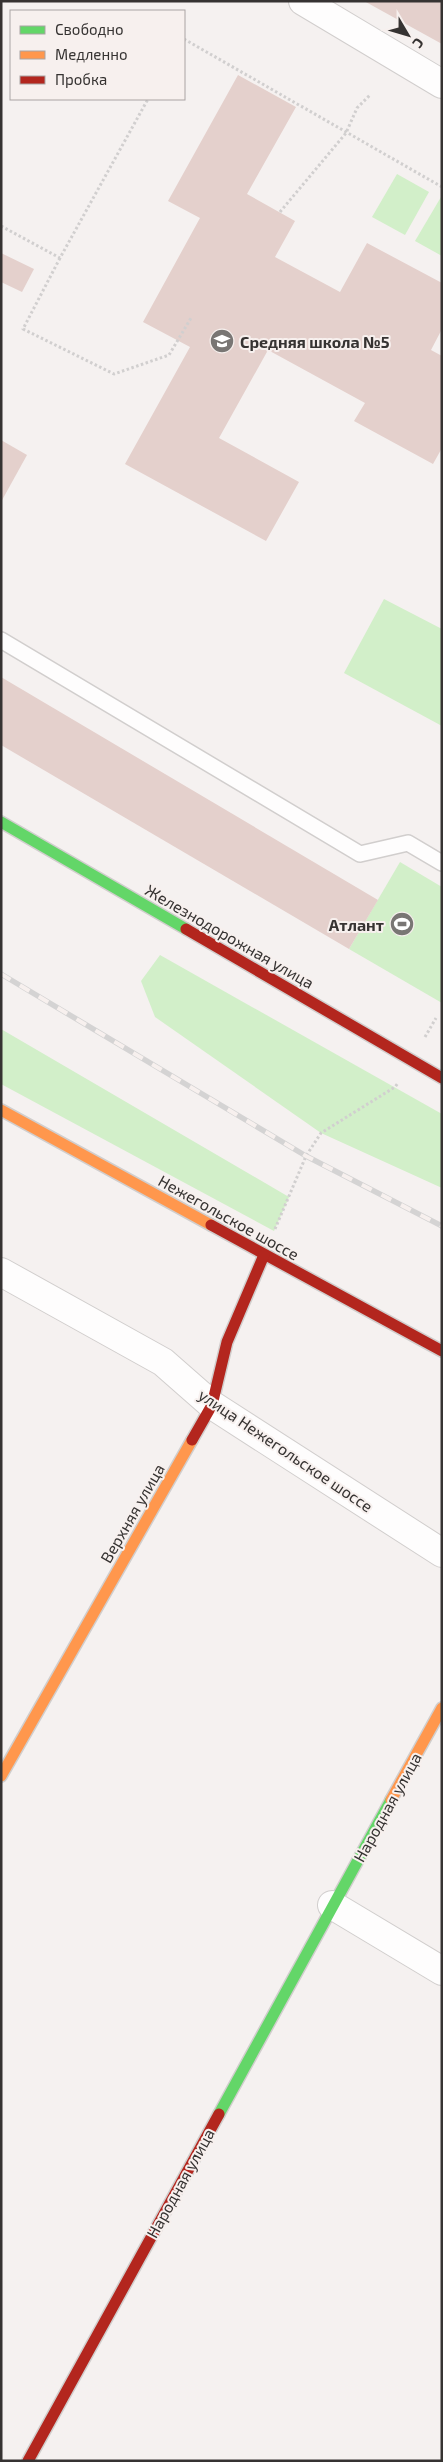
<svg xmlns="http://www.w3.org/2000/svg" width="443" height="2462" viewBox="0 0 443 2462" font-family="'Exo 2',sans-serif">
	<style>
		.green { fill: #d2efc9 }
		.building { fill: #e4d0cc }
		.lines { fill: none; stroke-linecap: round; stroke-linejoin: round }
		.lane-casing { stroke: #d1cecd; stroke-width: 18 }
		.street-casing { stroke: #d1cecd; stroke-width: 30 }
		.fast-casing { stroke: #d1cecd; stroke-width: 14 }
		.slow-casing { stroke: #d1cecd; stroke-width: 14 }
		.jam-casing { stroke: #d1cecd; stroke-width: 14 }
		.path { stroke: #d1cfcf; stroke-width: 3; stroke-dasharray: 2.5 2.5; stroke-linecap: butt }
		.lane { stroke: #fefdfd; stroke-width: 15 }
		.street { stroke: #fefdfd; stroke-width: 28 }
		.fast { stroke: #63d668; stroke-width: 11 }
		.slow { stroke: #ff974d; stroke-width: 11 }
		.jam { stroke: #b3261e; stroke-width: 11 }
		.rail-casing { stroke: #d4d3d3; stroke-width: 5.5 }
		.rail { stroke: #f7f0ee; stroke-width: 4; stroke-dasharray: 11; stroke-linecap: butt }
		.labels { text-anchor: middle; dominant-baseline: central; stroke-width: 4; stroke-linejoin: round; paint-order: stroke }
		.poi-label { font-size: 16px; font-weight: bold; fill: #363332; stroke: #f7f0ee; text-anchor: start }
		.street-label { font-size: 16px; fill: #363332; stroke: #f7f0ee }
	</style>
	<rect width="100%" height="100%" fill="#f5f1f0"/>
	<!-- green -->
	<g class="green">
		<polygon points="397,174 429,192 405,235 372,217"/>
		<polygon points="441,197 442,197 442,256 415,241"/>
		<polygon points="384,599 442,629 442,726 344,673"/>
		<polygon points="400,862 442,887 442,1003 349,949"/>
		<polygon points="160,955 442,1114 442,1188 321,1133 155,1017 141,981"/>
		<polygon points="1,1029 289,1197 274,1231 1,1084"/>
	</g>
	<!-- building -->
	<g class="building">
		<polygon points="364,1 442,1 442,44"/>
		<polygon points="238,75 296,107 247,194 295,221 275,257 340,292 367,243 442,283 442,329 431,350 442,356 442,448 433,464 354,421 365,403 268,350 219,438 299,482 266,541 125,464 190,347 143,322 200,218 168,201"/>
		<polygon points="1,253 34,269 22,292 1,282"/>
		<polygon points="1,440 27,455 1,502"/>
		<polygon points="1,677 378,900 349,949 1,745"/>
	</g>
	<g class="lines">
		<!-- lane casing -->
		<g class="lane-casing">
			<polyline id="lane" points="1,640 360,854 408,843 442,863"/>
		</g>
		<!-- street casing -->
		<g class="street-casing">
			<g id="street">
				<polyline points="303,1 442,84"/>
				<polyline points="1,1272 163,1362 212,1405 442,1553"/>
				<polyline points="332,1905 442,1971"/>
			</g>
		</g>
		<!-- fast casing -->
		<g class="fast-casing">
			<g id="fast">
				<polyline points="1,822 186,929"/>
				<polyline points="219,2114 391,1800"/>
			</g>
		</g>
		<!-- slow casing -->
		<g class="slow-casing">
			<g id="slow">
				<polyline points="1,1110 211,1225"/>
				<polyline points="1,1776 192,1440"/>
				<polyline points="391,1800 442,1708"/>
			</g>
		</g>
		<!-- jam casing -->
		<g class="jam-casing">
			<g id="jam">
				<polyline points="186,929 442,1078"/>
				<polyline points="211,1225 442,1351"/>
				<polyline points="192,1440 212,1405 227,1342 264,1255"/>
				<polyline points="28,2461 219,2114"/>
			</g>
		</g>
		<!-- path -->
		<g class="path">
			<polyline points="184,39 442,187"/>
			<polyline points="280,212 346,133 357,108 370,95"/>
			<polyline points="1,226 60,258 148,99"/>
			<polyline points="60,258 23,329 114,374 169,355 191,318"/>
			<polyline points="425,1037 436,1018"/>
			<polyline points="275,1229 306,1156 321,1133 395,1087 398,1083"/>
		</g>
		<!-- lane -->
		<use href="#lane" class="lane"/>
		<!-- street -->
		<use href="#street" class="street"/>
		<!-- fast -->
		<use href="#fast" class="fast"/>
		<!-- slow -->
		<use href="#slow" class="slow"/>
		<!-- jam -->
		<use href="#jam" class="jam"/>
		<!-- rail casing -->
		<g class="rail-casing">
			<polyline id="rail" points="1,974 306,1156 442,1226"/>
		</g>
		<!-- rail -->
		<use href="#rail" class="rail"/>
	</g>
	<!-- icons -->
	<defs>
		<g id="school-disc" transform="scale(1.25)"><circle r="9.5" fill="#797674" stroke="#f7f0ee"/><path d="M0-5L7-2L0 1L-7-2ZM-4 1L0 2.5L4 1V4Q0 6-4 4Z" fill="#fff"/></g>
		<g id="stadium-disc" transform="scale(1.25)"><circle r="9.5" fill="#797674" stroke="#f7f0ee"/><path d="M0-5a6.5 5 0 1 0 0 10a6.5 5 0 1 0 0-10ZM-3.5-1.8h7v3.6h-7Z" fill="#fff"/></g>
	</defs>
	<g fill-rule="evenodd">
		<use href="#school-disc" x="222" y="341"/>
		<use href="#stadium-disc" x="402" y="924"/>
	</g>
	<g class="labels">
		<!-- poi labels -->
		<g class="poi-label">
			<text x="240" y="341">Средняя школа №5</text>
			<text x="384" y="924" text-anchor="end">Атлант</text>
		</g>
		<!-- street labels -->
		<g class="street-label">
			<text transform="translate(230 936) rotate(30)">Железнодорожная улица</text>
			<text transform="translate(229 1217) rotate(29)">Нежегольское шоссе</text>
			<text transform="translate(286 1450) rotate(34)">улица Нежегольское шоссе</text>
			<text transform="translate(132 1513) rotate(-60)">Верхняя улица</text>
			<text transform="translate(387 1807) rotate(-61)">Народная улица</text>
			<text transform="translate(180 2183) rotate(-61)">Народная улица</text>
		</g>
	</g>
	<!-- border -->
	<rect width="443" height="2462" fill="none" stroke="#363332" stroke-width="5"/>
	<!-- legend -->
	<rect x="10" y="10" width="175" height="90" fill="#f7f0ee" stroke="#aaa4a3"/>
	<rect x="20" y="26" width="25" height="8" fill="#63d668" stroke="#aaa4a3"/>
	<text x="55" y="35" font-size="15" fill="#363332">Свободно</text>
	<rect x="20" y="51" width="25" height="8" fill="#ff974d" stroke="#aaa4a3"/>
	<text x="55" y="60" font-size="15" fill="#363332">Медленно</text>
	<rect x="20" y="76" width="25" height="8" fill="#b3261e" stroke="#aaa4a3"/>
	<text x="55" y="85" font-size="15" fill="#363332">Пробка</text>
	<!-- north arrow -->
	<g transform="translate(408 35) rotate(128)" stroke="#f7f0ee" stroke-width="4" paint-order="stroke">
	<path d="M0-4L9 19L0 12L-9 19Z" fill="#363332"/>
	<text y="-8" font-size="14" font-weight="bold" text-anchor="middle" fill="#363332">С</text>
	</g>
</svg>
